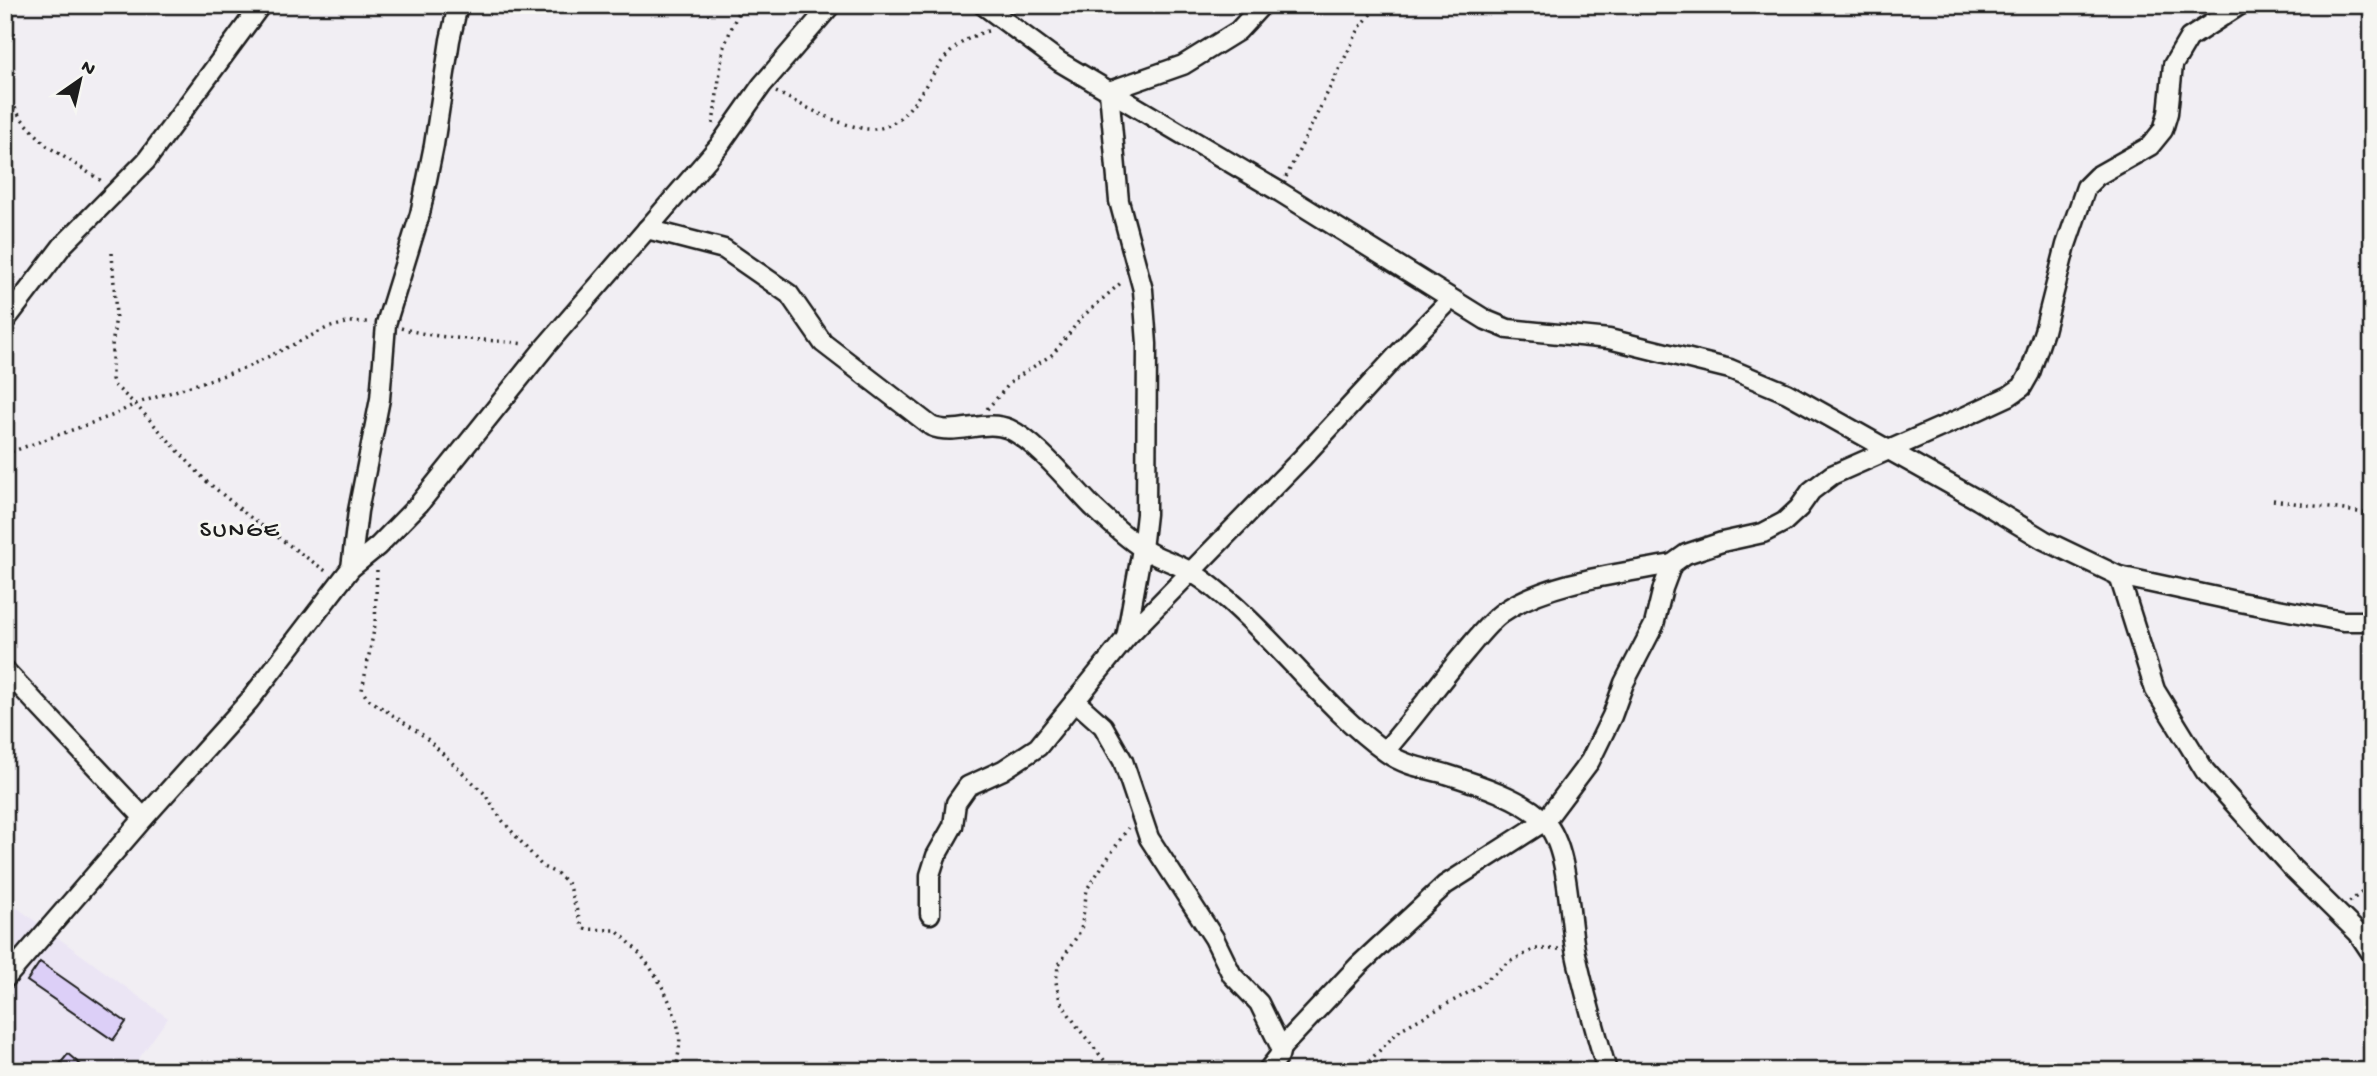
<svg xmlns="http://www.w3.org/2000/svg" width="2377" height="1076" viewBox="0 0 2377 1076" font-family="'Gochi Hand',sans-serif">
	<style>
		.built { fill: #ebe5f4 }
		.building { fill: #dccff7; stroke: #1c1c1c; stroke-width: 2 }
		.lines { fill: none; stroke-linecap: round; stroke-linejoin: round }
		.minor-casing { stroke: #1c1c1c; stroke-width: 23 }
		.path { stroke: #1c1c1c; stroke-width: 3.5; stroke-dasharray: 2 5; stroke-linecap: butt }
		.minor { stroke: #f6f6f2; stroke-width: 18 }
		.labels { text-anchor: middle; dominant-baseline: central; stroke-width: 6; stroke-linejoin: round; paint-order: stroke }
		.quarter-label { font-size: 24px; letter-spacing: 2px; fill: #1c1c1c; stroke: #f6f6f2 }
	</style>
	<rect width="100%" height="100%" fill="#f1eef3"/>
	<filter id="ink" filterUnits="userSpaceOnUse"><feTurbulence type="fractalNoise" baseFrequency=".0143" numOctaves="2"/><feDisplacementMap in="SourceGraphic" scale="14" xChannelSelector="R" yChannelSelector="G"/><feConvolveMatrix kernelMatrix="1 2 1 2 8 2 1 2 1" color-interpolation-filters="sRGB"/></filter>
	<g filter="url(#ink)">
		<!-- built -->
		<polygon class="built" points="5,899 168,1018 130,1071 5,1071"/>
		<!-- building -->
		<g class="building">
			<polygon points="40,962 126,1022 113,1040 27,981"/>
			<polygon points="68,1054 88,1071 54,1071"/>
		</g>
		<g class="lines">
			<!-- minor casing -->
			<g class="minor-casing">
				<g id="minor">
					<polyline points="983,5 1060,62 1280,192 1486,320 1508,329 1609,339 1730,369 1787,393 1978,500 2044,540 2119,576 2240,602 2343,621 2372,621"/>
					<path d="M647 229 724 249 789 294 823 343 931 426C956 437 985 418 1009 429 1037 442 1071 485 1093 507 1108 521 1125 537 1142 548 1156 558 1174 562 1189 571 1203 578 1216 590 1227 599 1283 647 1327 710 1387 753 1405 766 1425 768 1446 774 1475 783 1525 799 1545 822 1570 849 1568 917 1576 954 1584 993 1596 1032 1607 1071"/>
					<polyline points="5,321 63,245 146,161 261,5"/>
					<polyline points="351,568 358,511 380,399 386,324 420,214 434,145 450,40 458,5"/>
					<polyline points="2119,576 2155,690 2205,771 2292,868 2358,933 2372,954"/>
					<polyline points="1126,638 1142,549 1146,514 1147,344 1143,290 1119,201 1109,91 1183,65 1238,31 1262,5"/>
					<polyline points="5,670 144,818"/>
					<polyline points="1075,701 1103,726 1123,761 1149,838 1214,938 1232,975 1259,1003 1281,1048 1279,1056 1267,1071"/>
					<path d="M1385 751C1413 719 1438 684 1466 651 1477 638 1489 622 1503 612 1549 581 1619 574 1672 564"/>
					<polyline points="930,914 930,875 936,856 953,826 956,803 968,786 1003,770 1038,747 1126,638 1303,457 1411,340 1451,299"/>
					<polyline points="5,979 144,818 249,701 351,568 378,546 419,504 545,347 719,146 762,85 831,5"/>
					<polyline points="1281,1048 1359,965 1445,885 1545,821 1590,761 1612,716 1624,683 1654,625 1663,588 1672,564 1686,554 1722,542 1763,533 1784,522 1799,508 1811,491 1832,475 1966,416 2009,396 2022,387 2030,373 2044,331 2066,245 2086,187 2097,176 2150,146 2163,130 2168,113 2173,65 2189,38 2240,5"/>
				</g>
			</g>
			<!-- path -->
			<g class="path">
				<polyline points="5,89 20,117 47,146 103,182"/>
				<path d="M776 92C803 105 831 122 861 128 902 137 920 91 940 64 952 48 968 36 988 31"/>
				<polyline points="713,124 723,49 741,5"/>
				<polyline points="1286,177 1360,27 1379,5"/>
				<polyline points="112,253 116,316 112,346 112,379 114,385 135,404 205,480 251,518 327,572"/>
				<path d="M401 328C444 341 482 338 525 344"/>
				<polyline points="987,409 1013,380 1053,354 1082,317 1123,281"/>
				<polyline points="5,454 114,415 135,404 243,369 327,328 350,322 370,322"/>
				<polyline points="2273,500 2372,514"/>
				<path d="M377 570 375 625 362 690 367 698 424 736 484 793 501 819 543 867 558 874 568 884 582 926 586 929 615 930C645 953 672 995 679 1032 681 1043 678 1055 677 1065"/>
				<polyline points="2349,902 2372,885"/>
				<polyline points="1113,1071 1079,1029 1060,1001 1056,982 1058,966 1081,930 1087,889 1128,828"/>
				<polyline points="1359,1071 1401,1029 1475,989 1507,963 1535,949 1559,949"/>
			</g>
			<!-- minor -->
			<use href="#minor" class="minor"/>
		</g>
	</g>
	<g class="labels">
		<!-- quarter labels -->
		<g class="quarter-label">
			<text x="240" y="531">SUNGE</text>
		</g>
	</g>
	<!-- margin -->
	<rect width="2377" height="1076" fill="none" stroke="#f6f6f2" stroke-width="28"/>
	<rect x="14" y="14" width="2349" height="1048" fill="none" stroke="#1c1c1c" stroke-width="2.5" filter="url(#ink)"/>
	<!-- north arrow -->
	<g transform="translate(80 80) rotate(34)" stroke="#f6f6f2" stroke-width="5" paint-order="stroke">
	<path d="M0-5L12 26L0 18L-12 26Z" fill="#1c1c1c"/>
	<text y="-10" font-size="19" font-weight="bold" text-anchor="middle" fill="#1c1c1c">N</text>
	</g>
</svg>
